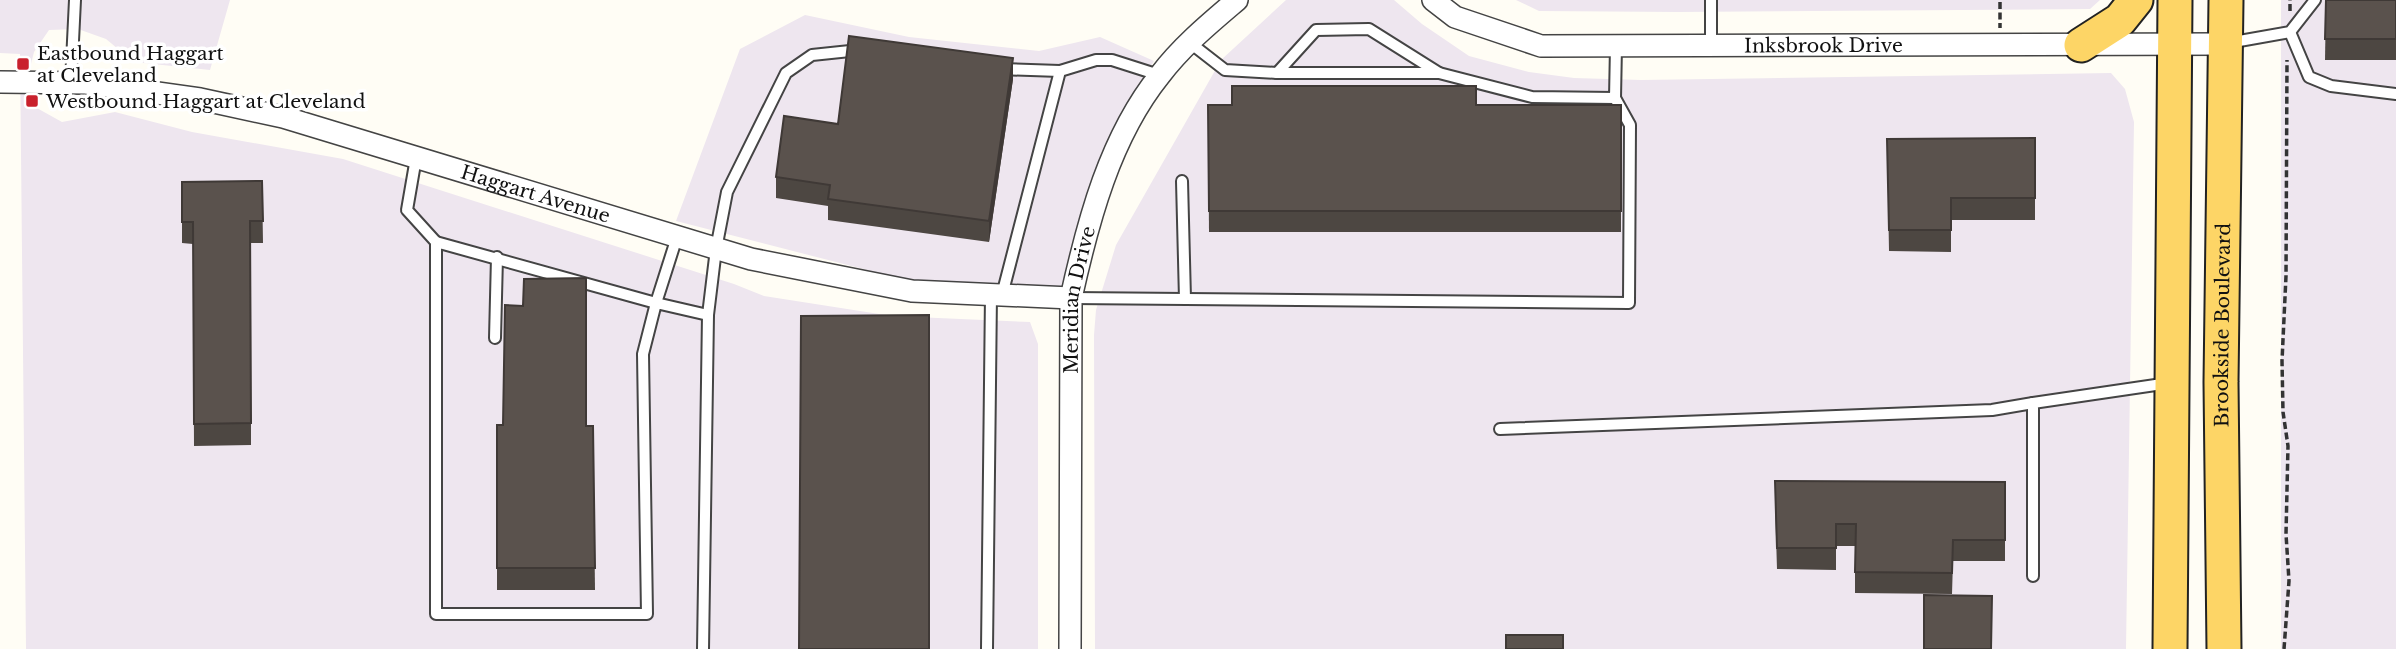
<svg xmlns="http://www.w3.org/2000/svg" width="2396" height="649" viewBox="0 0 2396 649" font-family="'Libre Baskerville',serif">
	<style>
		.industrial { fill: #eee6ef }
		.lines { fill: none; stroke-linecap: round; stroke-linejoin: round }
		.service-casing { stroke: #444; stroke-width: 14 }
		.minor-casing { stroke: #444; stroke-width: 24 }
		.primary-casing { stroke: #222; stroke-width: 37 }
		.path { stroke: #333; stroke-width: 3.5; stroke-dasharray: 7 3.5; stroke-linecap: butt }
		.service { stroke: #fff; stroke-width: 10 }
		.minor { stroke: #fff; stroke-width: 21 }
		.primary { stroke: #fdd566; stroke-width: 33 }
		.wall { fill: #4d4742 }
		.shaded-wall { fill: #3f3936 }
		.building { fill: #5a524d; stroke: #3f3936; stroke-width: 2 }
		.poi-dot { fill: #c9212d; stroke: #fff; stroke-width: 2.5 }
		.labels { text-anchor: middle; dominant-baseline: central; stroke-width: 7; stroke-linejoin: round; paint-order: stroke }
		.street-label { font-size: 19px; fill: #111; stroke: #fff }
		.poi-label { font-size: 19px; fill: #111; stroke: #fff; text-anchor: start }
	</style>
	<rect width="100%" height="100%" fill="#fffdf5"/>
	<!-- industrial -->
	<g class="industrial">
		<polygon points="0,0 230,0 210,70 134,62 106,39 78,29 49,30 34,52 29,72 35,107 62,122 115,112 192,132 343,159 734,284 764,296 892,316 1030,322 1038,344 1038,649 26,649 20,54 0,53"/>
		<polygon points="1286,0 1394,0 1422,24 1469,56 1529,72 1574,78 1641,80 2111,73 2125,89 2134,122 2126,649 1095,649 1094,335 1096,310 1116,245 1221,60"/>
		<polygon points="1516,0 2100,0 2090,9 1678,12 1539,11"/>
		<rect x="2281" y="0" width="115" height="649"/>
		<polygon points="805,15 909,37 1039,51 1100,37 1154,61 1114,126 1091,180 1065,290 914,282 676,221 740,49"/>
	</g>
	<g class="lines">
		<!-- service casing -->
		<g class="service-casing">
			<g id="service">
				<polyline points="1711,0 1711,46"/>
				<polyline points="2290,32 2309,77 2331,86 2396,94"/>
				<polyline points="1189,42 1225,70 1277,73 1439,73 1532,97 1615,98 1616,46"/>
				<polyline points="2228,43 2290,32 2315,0"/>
				<polyline points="999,69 1060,71"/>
				<polyline points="1277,73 1316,30 1369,29 1439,73"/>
				<polyline points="71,82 75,0"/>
				<polyline points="416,158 407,210 436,242"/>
				<polyline points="1182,181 1185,299"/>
				<polyline points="677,237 656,303 436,242 436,614 647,614 643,354 656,303 708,315"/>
				<polyline points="1002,295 1060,71 1096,60 1112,60 1159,75"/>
				<polyline points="1071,298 1629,303 1630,125 1615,98"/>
				<polyline points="495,338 497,257"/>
				<polyline points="1500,429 1992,410 2033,403"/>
				<polyline points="2033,576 2033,403 2169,383"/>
				<polyline points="703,649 708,315 716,249 727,192 786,73 812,55 850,51 862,52"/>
				<polyline points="987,649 991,294"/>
			</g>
		</g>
		<!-- minor casing -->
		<g class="minor-casing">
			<g id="minor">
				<path id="s1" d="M1433 0 1455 17 1541 46 2225 44"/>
				<path id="s2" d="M0 82 86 83 200 99 283 117 751 259 912 291 1071 298"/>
				<path id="s3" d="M1070 649 1071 298C1088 221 1110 137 1160 75 1182 46 1210 23 1237 0"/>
			</g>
		</g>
		<!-- primary casing -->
		<g class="primary-casing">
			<g id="primary">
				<polyline points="2081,45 2120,20 2136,0"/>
				<polyline points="2170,649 2175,0"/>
				<path id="s4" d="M2224 649 2221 382 2226 0"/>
			</g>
		</g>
		<!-- path -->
		<g class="path">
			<polyline points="2000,2 2000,28"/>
			<polyline points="2290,11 2290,0"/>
			<polyline points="2284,649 2289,581 2286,534 2288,446 2283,412 2282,361 2286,276 2287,60"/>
		</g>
		<!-- service -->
		<use href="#service" class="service"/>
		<!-- minor -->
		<use href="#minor" class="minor"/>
		<!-- primary -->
		<use href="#primary" class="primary"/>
	</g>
	<!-- wall -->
	<g class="wall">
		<polygon points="2326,0 2396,0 2396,60 2325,60"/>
		<polygon points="1013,79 989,242 828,220 828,206 776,198 776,177 838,124"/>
		<polygon points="1208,105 1621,105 1621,232 1209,232"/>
		<polygon points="2035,138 2035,220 1951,220 1951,252 1889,251 1887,139"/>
		<polygon points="262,181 263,243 251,243 251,445 194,446 193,244 182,243 182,182"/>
		<polygon points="497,425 593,426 595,590 497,590"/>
		<polygon points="2005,482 2005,561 1953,561 1952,594 1855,593 1855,546 1836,546 1836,570 1777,569 1775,503"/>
	</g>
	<!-- shaded-wall -->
	<polygon class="shaded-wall" points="1013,58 1013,79 989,242 989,221"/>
	<!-- building -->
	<g class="building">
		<polygon points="2326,0 2396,0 2396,39 2325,39"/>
		<polygon points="849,36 1013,58 989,221 828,199 830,185 776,177 784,116 838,124"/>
		<polygon points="1232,86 1476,86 1476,105 1621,105 1621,211 1209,211 1208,105 1232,105"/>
		<polygon points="2035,138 2035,198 1951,198 1951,230 1889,230 1887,139"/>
		<polygon points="262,181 263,221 250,221 251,423 194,424 193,222 182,222 182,182"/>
		<polygon points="586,278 586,426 593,426 595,568 497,568 497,425 503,425 505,305 523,306 524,279"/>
		<polygon points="929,315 929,649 799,649 801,316"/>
		<polygon points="1775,481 2005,482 2005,540 1953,540 1952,573 1855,572 1856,524 1836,524 1836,548 1777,548"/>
		<polygon points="1924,595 1992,596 1991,649 1924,649"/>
		<rect x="1506" y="635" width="57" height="14"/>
	</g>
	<!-- markers -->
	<g class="poi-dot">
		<rect x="16" y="57" width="14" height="14" rx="3.5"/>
		<rect x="25" y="94" width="14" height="14" rx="3.5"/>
	</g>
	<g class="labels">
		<!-- street labels -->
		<g class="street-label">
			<text stroke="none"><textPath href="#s1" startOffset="401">Inksbrook Drive</textPath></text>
			<text stroke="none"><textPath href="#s2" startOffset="550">Haggart Avenue</textPath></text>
			<text stroke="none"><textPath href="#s3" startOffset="350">Meridian Drive</textPath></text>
			<text stroke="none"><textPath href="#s4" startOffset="324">Brookside Boulevard</textPath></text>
		</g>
		<!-- poi labels -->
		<g class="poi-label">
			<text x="37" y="53">Eastbound Haggart<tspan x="37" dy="22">at Cleveland</tspan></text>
			<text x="46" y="101">Westbound Haggart at Cleveland</text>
		</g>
	</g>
</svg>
